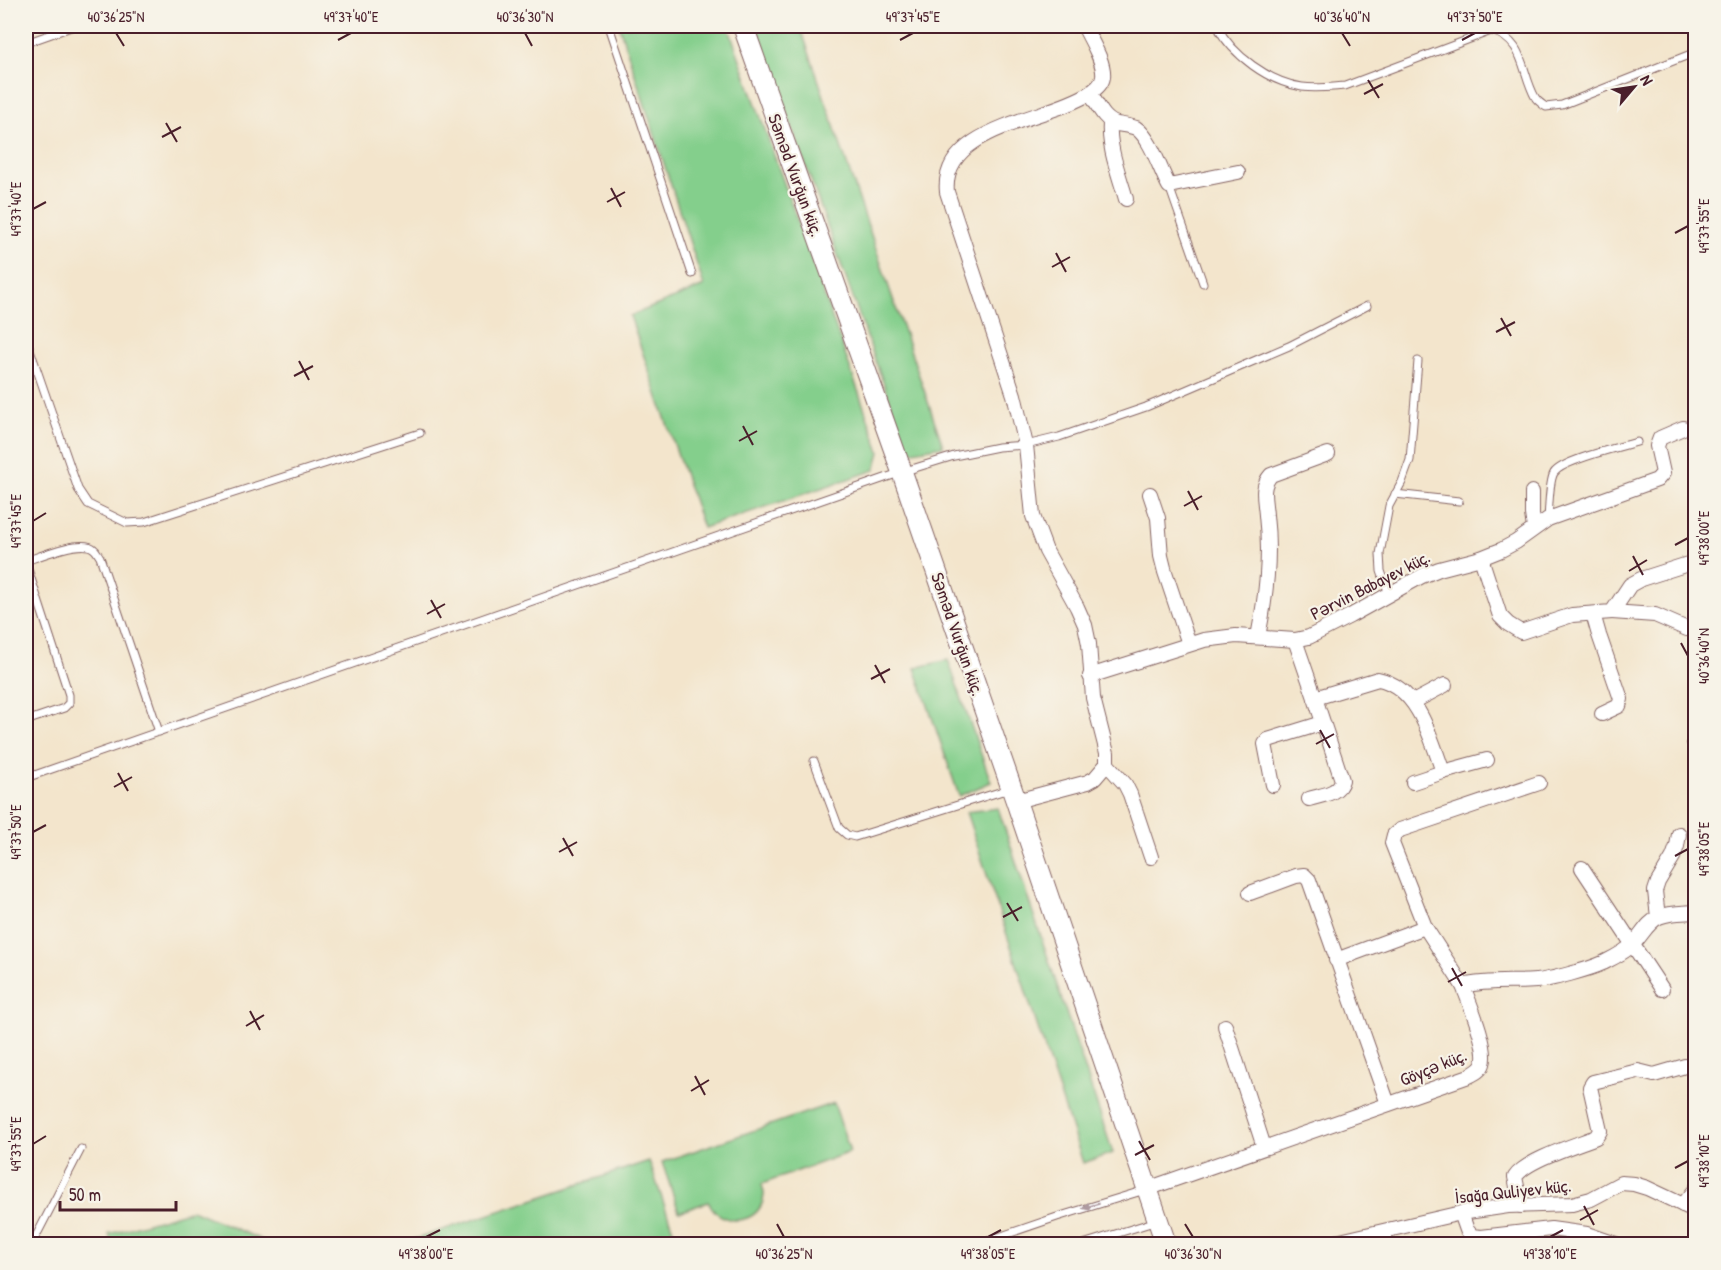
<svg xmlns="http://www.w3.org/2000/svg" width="1721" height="1270" viewBox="0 0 1721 1270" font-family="'Patrick Hand',sans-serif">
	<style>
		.green { fill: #84cf8c; stroke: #67775c; stroke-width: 1.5 }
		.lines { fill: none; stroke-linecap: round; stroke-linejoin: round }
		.service-casing { stroke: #856463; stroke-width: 9 }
		.minor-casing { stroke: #856463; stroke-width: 16 }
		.secondary-casing { stroke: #856463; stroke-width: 22 }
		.service { stroke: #fff; stroke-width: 7 }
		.minor { stroke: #fff; stroke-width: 14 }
		.secondary { stroke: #fff; stroke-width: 20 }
		.oneway { fill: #ae9aa0 }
		.ticks { fill: none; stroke: #4a1f2b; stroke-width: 2 }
		.labels { text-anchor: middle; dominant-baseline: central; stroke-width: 4.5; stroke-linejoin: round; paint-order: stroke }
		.street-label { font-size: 18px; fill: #4a1f2b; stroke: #f7f3e8 }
		.neatline { fill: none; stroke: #4a1f2b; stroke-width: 2 }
		.ticks-label { font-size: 15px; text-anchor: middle; fill: #4a1f2b }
	</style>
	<rect width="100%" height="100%" fill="#f7f3e8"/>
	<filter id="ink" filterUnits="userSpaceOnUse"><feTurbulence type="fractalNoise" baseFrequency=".0167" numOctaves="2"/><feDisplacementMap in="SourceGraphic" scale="12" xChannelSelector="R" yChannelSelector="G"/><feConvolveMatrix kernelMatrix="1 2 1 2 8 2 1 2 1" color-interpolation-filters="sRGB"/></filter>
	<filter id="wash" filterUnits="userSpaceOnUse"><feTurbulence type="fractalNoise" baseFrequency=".008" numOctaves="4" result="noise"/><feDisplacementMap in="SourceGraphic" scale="24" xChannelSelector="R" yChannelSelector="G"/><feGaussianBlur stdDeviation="1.35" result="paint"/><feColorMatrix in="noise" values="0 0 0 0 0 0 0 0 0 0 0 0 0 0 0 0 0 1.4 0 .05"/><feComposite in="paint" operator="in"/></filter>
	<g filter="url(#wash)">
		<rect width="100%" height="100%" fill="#f3e5cc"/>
		<!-- green -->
		<g class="green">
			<polygon points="619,26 728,26 880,452 875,470 703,528 630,316 704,286"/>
			<polygon points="756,26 800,26 943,446 908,452"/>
			<polygon points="948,660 991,782 959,796 915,668"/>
			<polygon points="998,808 1113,1153 1083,1163 966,812"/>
			<path d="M834 1103 850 1152 762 1184C762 1187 764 1190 764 1193 764 1218 735 1228 717 1213 714 1211 711 1206 708 1202L679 1212 662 1162Z"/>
			<polygon points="649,1161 678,1244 401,1244"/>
			<polygon points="192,1210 271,1244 112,1244 109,1234"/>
		</g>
	</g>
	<g filter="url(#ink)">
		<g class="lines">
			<!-- service casing -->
			<g class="service-casing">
				<g id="service">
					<polyline points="609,26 692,274"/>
					<path d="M1217 26C1232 55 1269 82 1302 87 1317 89 1331 87 1345 86L1491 31C1525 40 1521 72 1535 97 1537 101 1542 104 1546 107L1562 105 1696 52"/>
					<polyline points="26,43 74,26"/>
					<polyline points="1169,186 1203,283"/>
					<polyline points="26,338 78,489 88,504 127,523 144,522 420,433"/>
					<polyline points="1395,494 1459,501"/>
					<path d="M1548 519C1549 508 1549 481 1554 473 1562 460 1620 447 1637 442"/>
					<path d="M26 561C40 556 83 538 94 549 97 551 98 555 100 557L159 732"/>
					<polyline points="26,563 69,695 69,703 64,708 26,721"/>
					<polyline points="1389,594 1381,571 1380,554 1389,506 1402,482 1410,460 1418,361"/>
					<polyline points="814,761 839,828 847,835 855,837 1009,789"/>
					<polyline points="26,778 902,472 954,456 998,447 1026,445 1059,437 1146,407 1289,346 1367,306"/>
					<polyline points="1385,1231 1392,1244"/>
					<polyline points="32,1244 81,1149"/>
					<polyline points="978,1244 1057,1217 1145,1190"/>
					<polyline points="1083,1244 1157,1221"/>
				</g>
			</g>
			<!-- minor casing -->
			<g class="minor-casing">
				<g id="minor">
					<path d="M1090 93C1098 105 1103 120 1117 124 1123 125 1131 126 1136 128 1151 138 1160 170 1169 186L1238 172"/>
					<path d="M1110 122C1108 148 1119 174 1126 199"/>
					<polyline points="1532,492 1532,514 1534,528"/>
					<polyline points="1150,494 1158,518 1161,556 1165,572 1189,644"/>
					<polyline points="1481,558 1500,616 1508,624 1521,632 1572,615 1612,612 1630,585 1641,579 1691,563"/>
					<polyline points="1612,612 1655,615 1687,629 1696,629"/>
					<polyline points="1593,614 1599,635 1621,699 1619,706 1602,714"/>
					<path d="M1258 637C1266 596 1271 557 1266 515 1265 500 1260 487 1271 475L1328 454"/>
					<path d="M1295 640 1315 698 1378 679C1418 687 1431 738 1443 772L1487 760"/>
					<polyline points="1090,676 1204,640 1236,636 1295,640 1309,637 1350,616 1422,576 1439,569 1481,558 1501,550 1516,542 1548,519 1657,480 1663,473 1657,446 1660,438 1683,428"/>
					<polyline points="1413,702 1445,685"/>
					<polyline points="1694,742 1696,742"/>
					<polyline points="1107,764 1125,784 1130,794 1151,857"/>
					<polyline points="1413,782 1443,772"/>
					<polyline points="1273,785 1265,744 1268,740 1323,723"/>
					<path d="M1309 799C1321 795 1339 794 1342 780L1315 698"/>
					<path d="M1016 801 1088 782 1095 778 1107 764V753L1093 698 1089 644 1085 625 1077 607 1046 551 1033 516 1026 445 1014 395 947 192C940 127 1048 120 1088 94 1095 90 1102 85 1103 77 1105 62 1090 39 1084 26"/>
					<polyline points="1582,868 1662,989"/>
					<polyline points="1250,893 1296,876 1304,875 1309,880 1388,1104"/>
					<polyline points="1658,917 1655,891 1658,882 1673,857 1677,846 1679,834"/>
					<polyline points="1336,960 1425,927"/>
					<polyline points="1463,986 1425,927 1392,843 1394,835 1400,830 1539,783"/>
					<polyline points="1225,1026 1264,1147"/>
					<path d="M1147 1189 1469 1076C1475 1073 1481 1070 1483 1064 1489 1048 1469 1002 1463 986 1488 980 1511 983 1536 981 1550 980 1590 969 1603 963 1613 958 1626 952 1634 943 1642 935 1648 922 1659 917 1670 912 1684 913 1696 912"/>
					<polyline points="1683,1205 1696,1189"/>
					<path d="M1521 1206 1515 1177C1526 1160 1576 1145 1596 1137L1600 1131 1590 1087 1593 1082 1638 1071 1654 1075 1685 1066"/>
					<polyline points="1461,1213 1467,1230 1472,1236 1481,1237 1551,1229 1587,1234 1616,1244"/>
					<polyline points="1327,1244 1461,1213 1508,1206 1572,1204 1591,1199 1621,1183 1634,1184 1647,1188 1696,1211"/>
				</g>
			</g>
			<!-- secondary casing -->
			<g class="secondary-casing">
				<polyline id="secondary" points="743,26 902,472 1016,801 1166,1244"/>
			</g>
			<!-- service -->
			<use href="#service" class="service"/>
			<!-- minor -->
			<use href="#minor" class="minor"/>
			<!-- secondary -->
			<use href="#secondary" class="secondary"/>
		</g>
		<!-- one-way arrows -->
		<defs><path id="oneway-solid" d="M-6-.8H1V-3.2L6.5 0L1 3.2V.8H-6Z" transform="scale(1.5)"/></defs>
		<use class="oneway" href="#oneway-solid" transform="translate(1091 1206) rotate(163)"/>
	</g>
	<!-- ticks -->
	<path class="ticks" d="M116 33 124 46M525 33 532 46M1342 33 1350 46M338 40 351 33M900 40 913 33M1462 40 1475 33M1368 80 1379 98M1364 94 1383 84M166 123 177 142M162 137 181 127M611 188 621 207M607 202 625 192M33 209 46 202M1675 233 1688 226M1056 253 1066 272M1052 267 1070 257M1501 318 1511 336M1496 332 1515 322M299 361 309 380M294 376 313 366M743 426 753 445M739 441 757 431M1188 491 1198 510M1184 506 1202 496M33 521 46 513M1675 545 1688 538M1633 556 1643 575M1629 571 1647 560M431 600 441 618M427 614 445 604M1681 643 1688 656M875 665 885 683M871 679 890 669M1320 730 1330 748M1316 744 1334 734M118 773 128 791M114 787 132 777M33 832 46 825M563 838 573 856M559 852 577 842M1675 856 1688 849M1007 903 1018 921M1003 917 1022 907M1452 968 1462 986M1448 982 1466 972M250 1011 260 1030M246 1026 264 1015M695 1076 705 1095M691 1091 709 1080M1139 1141 1150 1160M33 1144 46 1136M1135 1155 1154 1145M1675 1168 1688 1161M1584 1206 1594 1225M1580 1220 1598 1210M777 1224 784 1237M1185 1224 1193 1237M426 1237 440 1230M988 1237 1001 1230M1550 1237 1563 1230"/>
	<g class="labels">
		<!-- street labels -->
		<g class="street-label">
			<text transform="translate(796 175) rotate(70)">Səməd Vurğun küç.</text>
			<text transform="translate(1370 585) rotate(-27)">Pərvin Babayev küç.</text>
			<text transform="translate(958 634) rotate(71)">Səməd Vurğun küç.</text>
			<text transform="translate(1433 1067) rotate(-22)">Göyçə küç.</text>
			<text transform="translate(1513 1191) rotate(-6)">İsağa Quliyev küç.</text>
		</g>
	</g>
	<!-- margin -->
	<rect width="1721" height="1270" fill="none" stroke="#f7f3e8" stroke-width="66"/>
	<!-- north arrow -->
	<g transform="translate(1634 87) rotate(61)" stroke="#f7f3e8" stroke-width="4.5" paint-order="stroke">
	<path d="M0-4.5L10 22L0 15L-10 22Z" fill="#4a1f2b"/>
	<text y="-9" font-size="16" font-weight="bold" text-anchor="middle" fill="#4a1f2b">N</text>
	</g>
	<!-- scale -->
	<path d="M60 1201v9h116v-9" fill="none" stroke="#4a1f2b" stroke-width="3"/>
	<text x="69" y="1201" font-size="18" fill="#4a1f2b" stroke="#f7f3e8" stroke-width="4.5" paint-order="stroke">50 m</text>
	<rect x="33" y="33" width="1655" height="1204" class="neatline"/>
	<g class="ticks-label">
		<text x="116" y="22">40°36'25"N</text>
		<text x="351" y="22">49°37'40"E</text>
		<text x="525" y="22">40°36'30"N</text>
		<text x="913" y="22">49°37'45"E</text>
		<text x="1342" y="22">40°36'40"N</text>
		<text x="1475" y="22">49°37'50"E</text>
		<text transform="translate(16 209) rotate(-90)" y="5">49°37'40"E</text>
		<text transform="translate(1704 226) rotate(-90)" y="5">49°37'55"E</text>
		<text transform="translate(16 521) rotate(-90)" y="5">49°37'45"E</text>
		<text transform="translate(1704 538) rotate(-90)" y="5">49°38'00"E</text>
		<text transform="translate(1704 656) rotate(-90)" y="5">40°36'40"N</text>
		<text transform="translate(16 832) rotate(-90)" y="5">49°37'50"E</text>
		<text transform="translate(1704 849) rotate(-90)" y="5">49°38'05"E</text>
		<text transform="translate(16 1144) rotate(-90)" y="5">49°37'55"E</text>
		<text transform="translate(1704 1161) rotate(-90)" y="5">49°38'10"E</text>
		<text x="426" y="1259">49°38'00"E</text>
		<text x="784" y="1259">40°36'25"N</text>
		<text x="988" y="1259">49°38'05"E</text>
		<text x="1193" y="1259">40°36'30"N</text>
		<text x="1550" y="1259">49°38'10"E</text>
	</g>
</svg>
